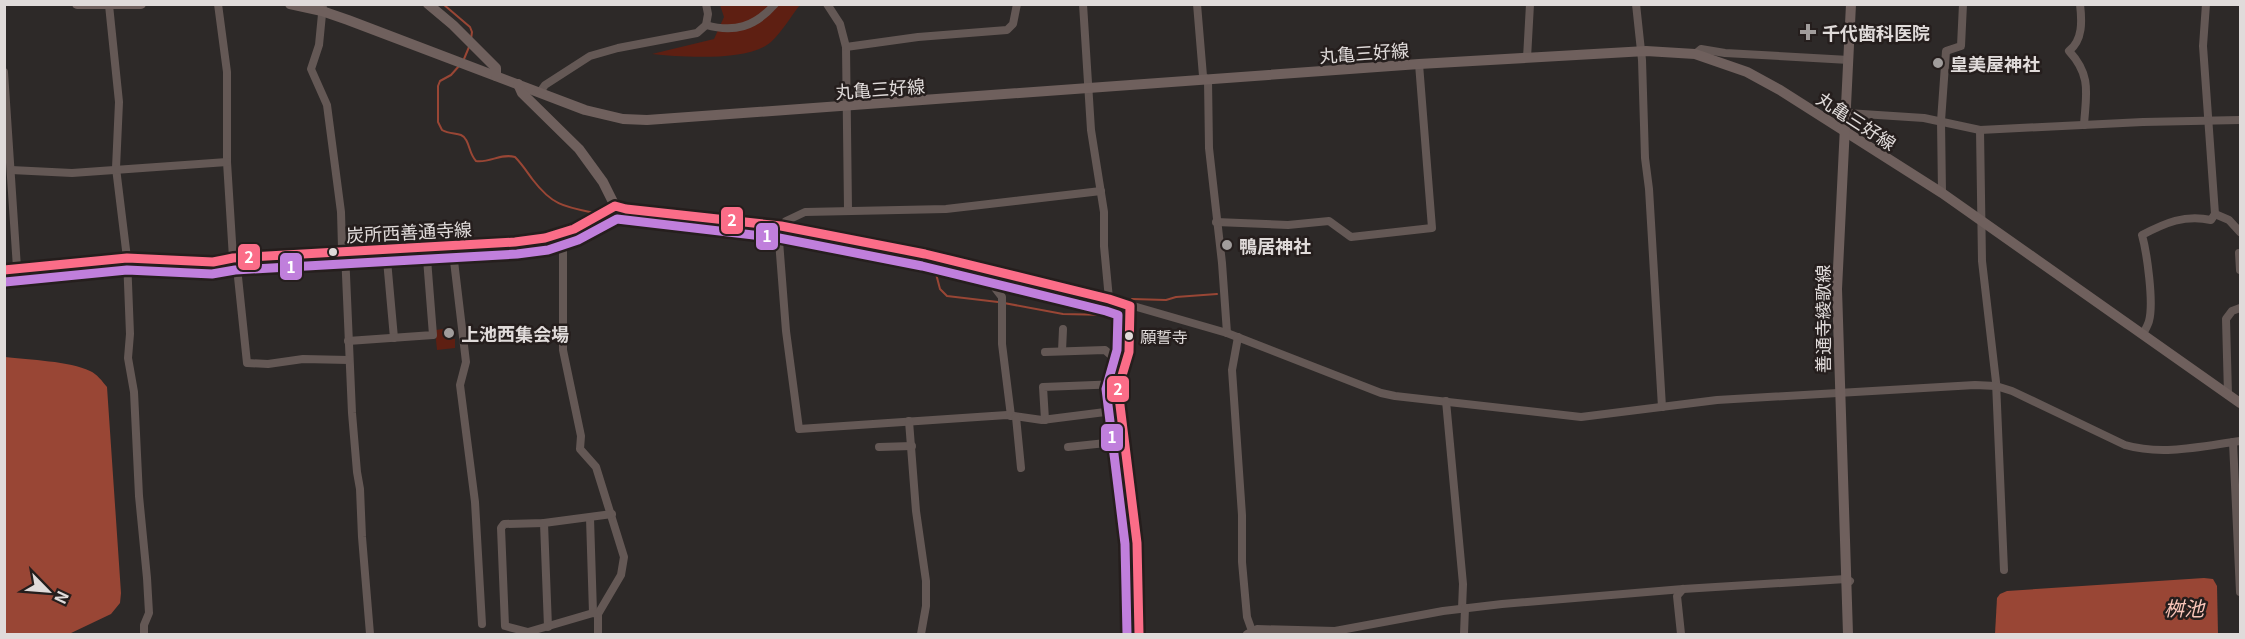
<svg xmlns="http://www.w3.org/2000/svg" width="2245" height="639" viewBox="0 0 2245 639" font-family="Georgia,'Noto Sans JP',serif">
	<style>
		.green { fill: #5e1f12 }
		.water { fill: #994635 }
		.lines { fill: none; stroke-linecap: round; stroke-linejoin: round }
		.stream { stroke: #994635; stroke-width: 2 }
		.minor { stroke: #645855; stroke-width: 8 }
		.major { stroke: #6f605d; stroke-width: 10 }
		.bus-1-casing { stroke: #251e1d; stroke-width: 14 }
		.bus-2-casing { stroke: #251e1d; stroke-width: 14 }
		.bus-1 { stroke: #fb6d88; stroke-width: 9 }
		.bus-2 { stroke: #c07fdc; stroke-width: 9 }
		.poi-dot { fill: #a19d9c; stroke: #251e1d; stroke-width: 2 }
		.bus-dot { fill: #e0dbda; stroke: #251e1d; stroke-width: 2 }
		.labels { text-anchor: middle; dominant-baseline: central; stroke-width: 5; stroke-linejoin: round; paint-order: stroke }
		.bus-label { font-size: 16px; fill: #e0dbda; stroke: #251e1d; text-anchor: start }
		.poi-label { font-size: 18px; font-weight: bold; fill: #e0dbda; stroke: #251e1d; text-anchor: start }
		.street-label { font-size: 18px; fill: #e0dbda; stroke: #251e1d }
		.water-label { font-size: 20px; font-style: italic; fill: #f8c4b8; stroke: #251e1d }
		.line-badge { stroke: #251e1d; stroke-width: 2 }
		.badge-label { font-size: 16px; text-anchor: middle; font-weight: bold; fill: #fff }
	</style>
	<rect width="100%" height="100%" fill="#2d2928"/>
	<!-- green -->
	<g class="green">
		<path d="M720 5H800C791 16 782 32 771 42 748 62 681 57 652 54L714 39 724 17Z"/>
		<polygon points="444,329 445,339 455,339 455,348 437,350 435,330"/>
	</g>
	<!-- water -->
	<g class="water">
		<path d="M5 357C29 360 70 361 90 371 97 374 102 381 107 387L121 593 120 603 111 614 69 634H5Z"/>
		<polygon points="2204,578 2213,579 2217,586 2218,634 1995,634 1997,598 2000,594 2007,591"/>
	</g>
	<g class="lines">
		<!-- stream -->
		<g class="stream">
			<polyline points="443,4 470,27 472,32 471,39"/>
			<polyline points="464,59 469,47"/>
			<path d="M459 66 451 75 440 81 438 86V122L442 130C449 134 455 133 461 135 470 139 468 153 476 161 490 163 501 153 515 157 522 164 527 172 533 180 553 206 565 207 595 213"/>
			<polyline points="607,215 623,219 642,215"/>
			<polyline points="923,257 935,270 940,289 947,296 998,302"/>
			<polyline points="1132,299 1166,300 1176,297 1217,294"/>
			<polyline points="1004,303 1063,314 1109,315 1119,305"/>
		</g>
		<!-- minor -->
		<g class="minor">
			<polyline points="218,4 227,72 227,162 233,258"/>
			<polyline points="323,4 319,45 311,69 327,105 341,212 342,248 345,252 352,413 357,472 360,489 362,537 370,634"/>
			<polyline points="827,4 840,24 846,47 848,210"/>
			<polyline points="1083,4 1091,130 1104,212 1104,246 1109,299"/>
			<polyline points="1197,4 1203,76 1208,80 1209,148 1222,263 1227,333"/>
			<polyline points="1636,4 1642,60 1645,158 1649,189 1662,407"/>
			<path d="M2080 4C2082 21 2083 40 2069 51 2092 76 2086 94 2084 125"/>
			<polyline points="2206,4 2203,46 2215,214 2229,220 2240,232"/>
			<polyline points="109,5 119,102 116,168 127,258 130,334 128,358 134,392 139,496 147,578 149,613 144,625 144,634"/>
			<path d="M706 25C734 33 755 27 775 4"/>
			<polyline points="846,47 918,37 1007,30 1013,24 1017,4"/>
			<polyline points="1695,54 1701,49 1725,53 1849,60"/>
			<polyline points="1527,58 1530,4"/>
			<polyline points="4,72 17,268"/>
			<polyline points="540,92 545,85 590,56 618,48 697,33 706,25 708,14 706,4"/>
			<polyline points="1847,113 1924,118 1980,130 2143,122 2240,120"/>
			<polyline points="1980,130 1982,261 1996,382 2004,570"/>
			<polyline points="11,170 72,173 227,162"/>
			<polyline points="1101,191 946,209 805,212 786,221 778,228 786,331 799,429 1007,415 1042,420 1121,410"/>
			<polyline points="1942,193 1941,121 1946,51 1961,46 1963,4"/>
			<path d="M615 206 626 209 781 226 925 254 1109 299 1227 333 1381 393 1395 396 1581 417 1717 400 1975 385 1996 386 2012 391 2125 445C2163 456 2203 446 2240 441"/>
			<polyline points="1216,222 1288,225 1329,221 1351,237 1432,228 1419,64"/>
			<polyline points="563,233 563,350 581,436 580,449 596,467 624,557 621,575 598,614 598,634"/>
			<polyline points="452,244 466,362 460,385 475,502 482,624"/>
			<polyline points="386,249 394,338"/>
			<polyline points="2239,253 2240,270"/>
			<polyline points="236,258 247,363 268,364 303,359 349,360"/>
			<polyline points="997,271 995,288 1002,297 1002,344 1011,416"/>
			<polyline points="1130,306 1129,352 1118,389 1129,468 1137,543 1139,634"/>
			<path d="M2143 334C2145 330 2148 325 2149 321 2154 303 2147 253 2142 235 2165 223 2185 214 2211 220L2215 214"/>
			<polyline points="1238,337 1232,370 1242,515 1242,562 1247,617 1252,631"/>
			<polyline points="348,341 433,335 426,246"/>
			<polyline points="1062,351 1063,329"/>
			<polyline points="1045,352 1105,350 1115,359 1127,360"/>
			<polyline points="2228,395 2226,319 2232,311 2240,308"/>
			<polyline points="1446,401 1463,584 1462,609"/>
			<polyline points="1016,417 1021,468"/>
			<polyline points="1045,420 1043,387 1120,384"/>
			<polyline points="909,421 916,511 926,581 926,606 921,634"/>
			<polyline points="2233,442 2240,592"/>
			<polyline points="879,447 912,446"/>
			<polyline points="1068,447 1125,441"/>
			<polyline points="590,518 593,613"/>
			<polyline points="544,523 548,627"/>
			<polyline points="598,614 593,613 528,632 505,626 501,528 504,524 544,523 612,514"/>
			<polyline points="1247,634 1257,629 1335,631 1443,611 1502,604 1683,589 1846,579 1850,581"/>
			<polyline points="1464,634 1465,608"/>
			<polyline points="1681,634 1677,596 1683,589"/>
		</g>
		<!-- major -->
		<g class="major">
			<polyline points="77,4 141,4"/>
			<polyline points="290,4 322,11 348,20 585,110 623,119 647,120 1419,64 1646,51 1695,54 1747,72 1780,90 1942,193 2240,403"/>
			<polyline points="428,4 453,25 496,68 496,76"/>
			<polyline points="4,270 127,258 213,262 233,258 515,242 545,238 574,229 615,206 603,182 579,149 522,93 518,84"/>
			<polyline points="1848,634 1837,289 1851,4"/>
		</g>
		<!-- bus-1 casing -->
		<g class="bus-1-casing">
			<polyline id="bus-1" points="4,270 127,258 213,262 233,258 515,242 545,238 574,229 615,206 626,209 781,226 925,254 1109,299 1130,306 1129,352 1118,389 1137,543 1139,634"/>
		</g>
		<!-- bus-2 casing -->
		<g class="bus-2-casing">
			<polyline id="bus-2" points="5,282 127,270 212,274 235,270 517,254 548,250 578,240 617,219 779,238 922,266 1106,311 1118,315 1117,350 1106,389 1125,544 1127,634"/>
		</g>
		<!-- bus-1 -->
		<use href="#bus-1" class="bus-1"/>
		<!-- bus-2 -->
		<use href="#bus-2" class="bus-2"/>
	</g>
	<!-- markers -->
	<g class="poi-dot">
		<path d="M1805 23h6v6h6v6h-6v6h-6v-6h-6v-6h6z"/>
		<circle cx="1938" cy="63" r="6"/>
		<circle cx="1227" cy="245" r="6"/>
		<circle cx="449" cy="333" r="6"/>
	</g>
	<g class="bus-dot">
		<circle cx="333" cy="252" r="5"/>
		<circle cx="1129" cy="336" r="5"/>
	</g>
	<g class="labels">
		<!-- bus labels -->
		<g class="bus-label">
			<text x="1140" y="336">願誓寺</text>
		</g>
		<!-- poi labels -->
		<g class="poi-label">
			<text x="1822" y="32">千代歯科医院</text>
			<text x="1950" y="63">皇美屋神社</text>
			<text x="1239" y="245">鴨居神社</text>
			<text x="461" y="333">上池西集会場</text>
		</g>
		<!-- street labels -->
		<g class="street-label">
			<text transform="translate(1364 52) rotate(-4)">丸亀三好線</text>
			<text transform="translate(880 88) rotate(-4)">丸亀三好線</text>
			<text transform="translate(1857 120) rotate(33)">丸亀三好線</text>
			<text transform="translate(409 231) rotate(-3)">炭所西善通寺線</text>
			<text transform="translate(1822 319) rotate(-90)">善通寺綾歌線</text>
		</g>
		<!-- water labels -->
		<g class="water-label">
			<text x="2184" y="607">桝池</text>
		</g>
	</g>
	<g class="line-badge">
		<rect x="720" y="206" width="24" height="29" rx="6" fill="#fb6d88"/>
		<rect x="755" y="222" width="24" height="29" rx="6" fill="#c07fdc"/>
		<rect x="237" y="243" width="24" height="28" rx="6" fill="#fb6d88"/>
		<rect x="279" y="252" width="24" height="29" rx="6" fill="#c07fdc"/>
		<rect x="1106" y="375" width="24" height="28" rx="6" fill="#fb6d88"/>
		<rect x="1100" y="423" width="24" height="29" rx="6" fill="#c07fdc"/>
	</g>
	<g class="badge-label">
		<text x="732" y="226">2</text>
		<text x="767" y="242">1</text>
		<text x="249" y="263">2</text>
		<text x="291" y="273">1</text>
		<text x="1118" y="395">2</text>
		<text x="1112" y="443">1</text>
	</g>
	<!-- border -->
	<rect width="2245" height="639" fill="none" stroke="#e0dbda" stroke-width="12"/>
	<!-- north arrow -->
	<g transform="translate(48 591) rotate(115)" stroke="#251e1d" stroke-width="4.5" paint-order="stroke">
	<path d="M0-4.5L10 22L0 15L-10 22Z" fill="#e0dbda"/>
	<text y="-9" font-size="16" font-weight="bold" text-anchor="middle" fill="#e0dbda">N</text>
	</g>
</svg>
